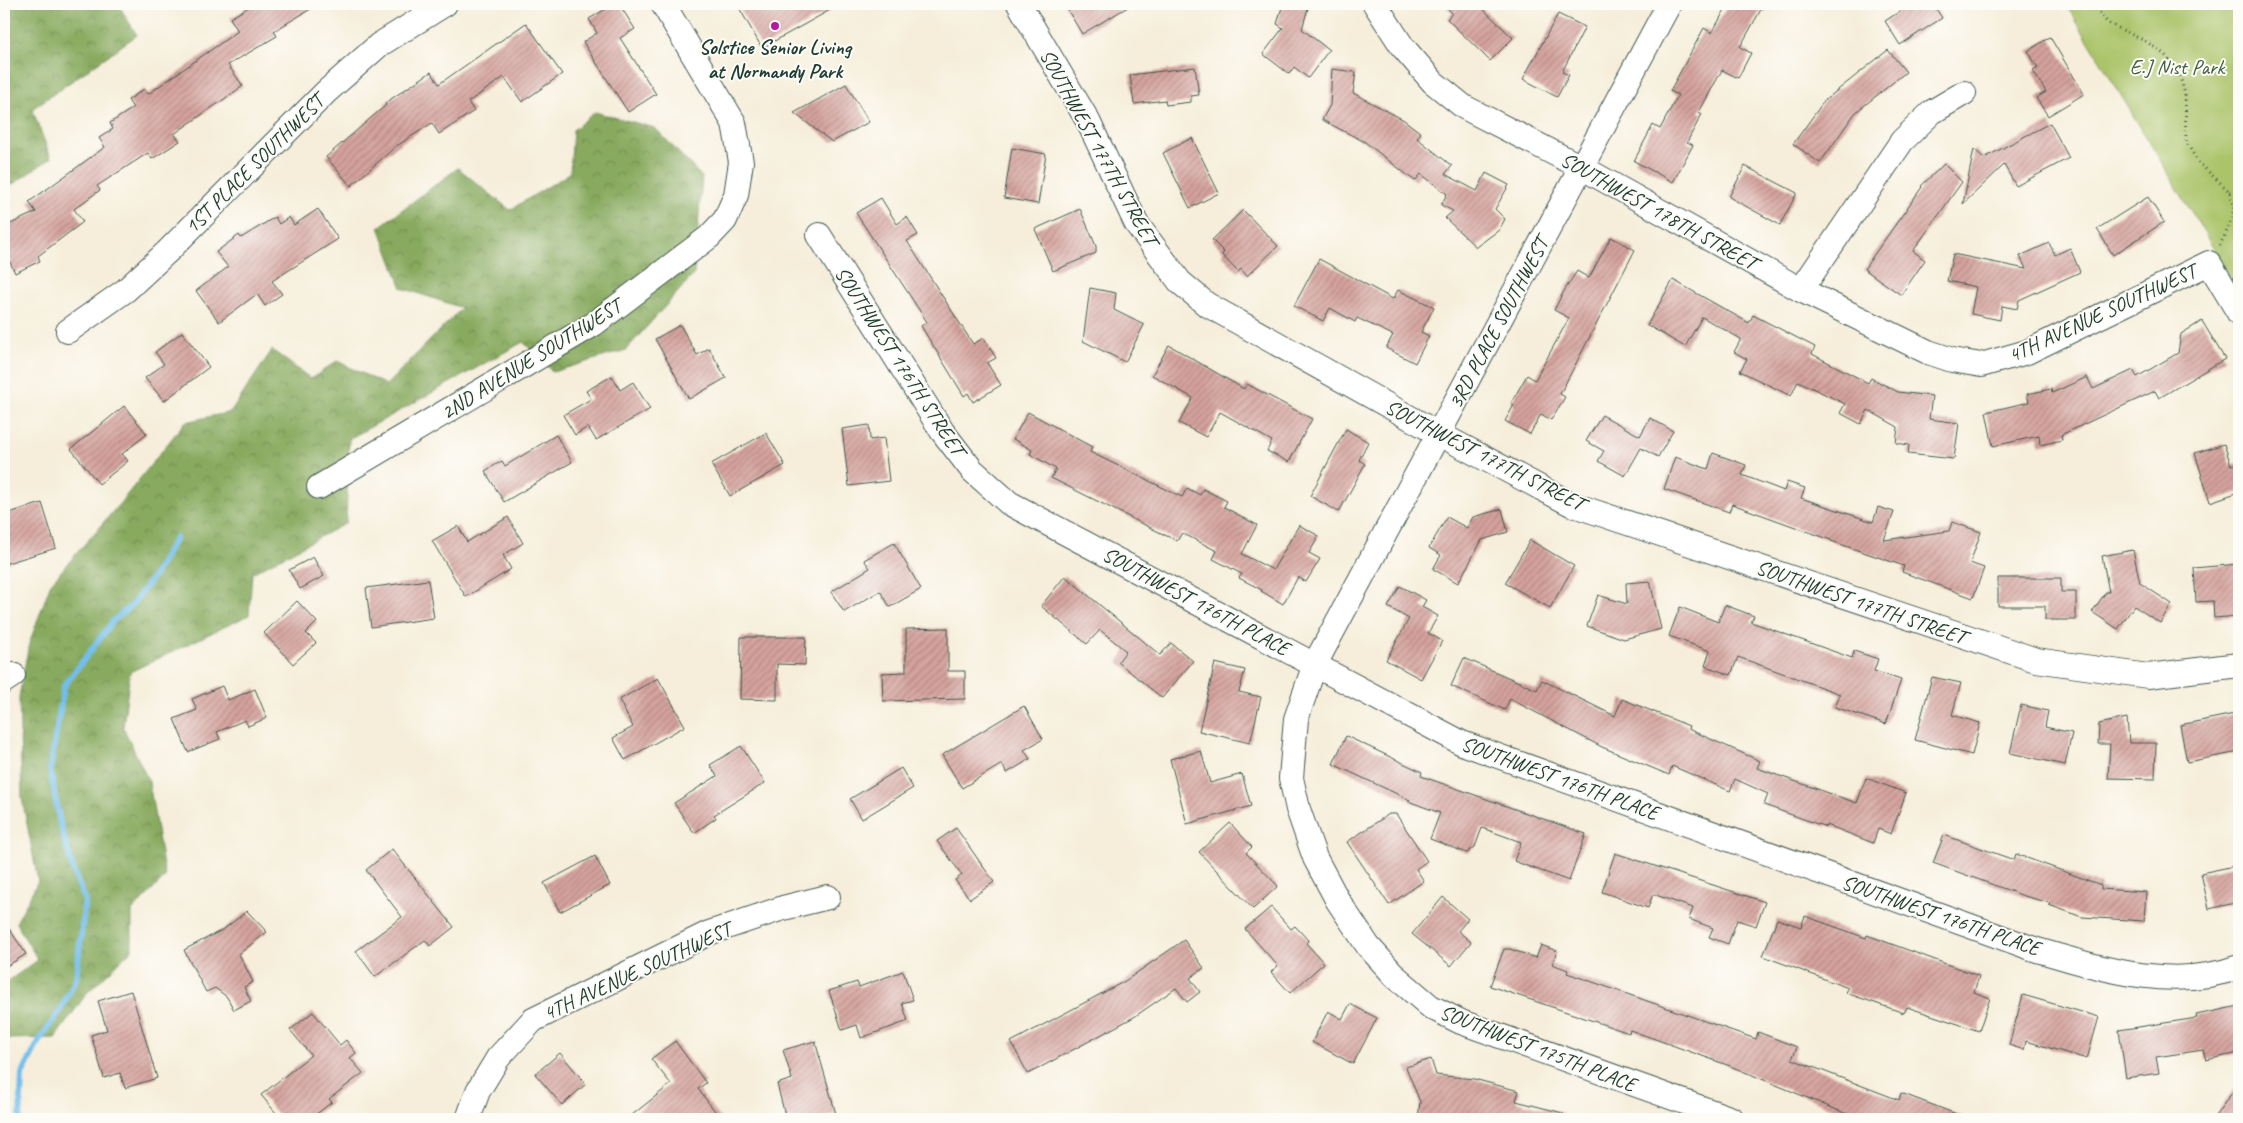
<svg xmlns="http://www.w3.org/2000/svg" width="2243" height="1123" viewBox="0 0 2243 1123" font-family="Caveat,sans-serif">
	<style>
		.green { fill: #abc46a; stroke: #65804f }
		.forest { fill: url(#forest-crowns); stroke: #547449 }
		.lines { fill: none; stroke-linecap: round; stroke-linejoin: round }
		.stream { stroke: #72bfec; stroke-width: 6 }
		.building { fill: url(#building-hatch) }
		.street-casing { stroke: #3f584d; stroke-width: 26 }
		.path { stroke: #3f584d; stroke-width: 3; stroke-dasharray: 1 4; stroke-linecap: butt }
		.street { stroke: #fff; stroke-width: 24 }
		.poi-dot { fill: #b5179e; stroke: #fdfcf7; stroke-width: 2 }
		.labels { text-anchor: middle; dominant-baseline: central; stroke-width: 4; stroke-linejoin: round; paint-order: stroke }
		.poi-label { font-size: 21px; font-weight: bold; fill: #1f3d34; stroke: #fdfcf7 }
		.park-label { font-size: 21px; fill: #425f42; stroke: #fdfcf7 }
		.street-label { font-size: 21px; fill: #1f3d34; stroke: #fdfcf7 }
	</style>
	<defs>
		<pattern id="forest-crowns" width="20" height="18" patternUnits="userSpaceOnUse" patternTransform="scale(1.25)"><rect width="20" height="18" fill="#88aa5e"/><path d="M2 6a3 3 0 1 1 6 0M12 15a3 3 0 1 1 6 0" fill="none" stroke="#6f8c4e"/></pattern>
		<pattern id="building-hatch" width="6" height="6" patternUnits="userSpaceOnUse" patternTransform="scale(1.25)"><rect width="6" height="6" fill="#d6a39e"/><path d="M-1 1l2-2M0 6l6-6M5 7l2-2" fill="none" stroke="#ad8682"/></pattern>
	</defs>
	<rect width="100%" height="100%" fill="#fdfcf7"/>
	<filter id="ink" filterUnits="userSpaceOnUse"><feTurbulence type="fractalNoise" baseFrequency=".02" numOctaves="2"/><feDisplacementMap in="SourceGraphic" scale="10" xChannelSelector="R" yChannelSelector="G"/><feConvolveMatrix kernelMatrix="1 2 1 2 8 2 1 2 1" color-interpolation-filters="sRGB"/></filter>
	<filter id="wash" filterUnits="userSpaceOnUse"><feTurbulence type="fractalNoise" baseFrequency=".0096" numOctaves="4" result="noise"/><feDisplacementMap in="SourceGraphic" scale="20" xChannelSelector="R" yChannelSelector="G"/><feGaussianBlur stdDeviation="1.12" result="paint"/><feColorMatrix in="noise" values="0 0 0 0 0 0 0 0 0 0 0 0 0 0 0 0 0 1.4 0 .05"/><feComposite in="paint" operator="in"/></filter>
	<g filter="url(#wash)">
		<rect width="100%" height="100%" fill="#f6eeda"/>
		<!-- green -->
		<polygon class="green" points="2066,4 2239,4 2239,275 2232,279"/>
		<!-- forest -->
		<g class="forest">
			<polygon points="4,4 118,4 137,35 32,109 51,158 4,190"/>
			<polygon points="595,112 655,128 702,177 694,274 626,350 553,372 523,342 349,439 346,523 252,573 249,615 130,672 123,727 149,782 165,877 132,911 132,950 87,993 55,1038 8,1039 4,1041 4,984 38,960 16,923 38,881 22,798 19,697 29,644 51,583 122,501 185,422 231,412 272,350 311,379 337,361 386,385 462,308 402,288 379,227 458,168 510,210 570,173 573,130"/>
		</g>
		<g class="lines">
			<!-- stream -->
			<polyline class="stream" points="20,1119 22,1075 39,1041 60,1011 76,979 85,900 73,870 60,823 50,769 64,686 113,621 132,605 155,574 176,537"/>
		</g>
		<g id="blocks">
			<!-- building -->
			<g class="building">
				<polygon points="254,4 319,4 274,31 277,36 228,65 243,86 174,134 180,141 152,159 148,153 97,186 100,190 74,209 83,222 38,256 40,261 15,273 4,249 4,227 36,212 29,202 105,147 99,138 113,129 110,123 133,108 128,100 144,89 148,94 238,31 230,18"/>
				<polygon points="614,4 619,4 635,29 620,38 656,94 628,112 583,42 597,33 589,19"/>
				<polygon points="737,4 841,4 762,48"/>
				<polygon points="1064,4 1133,4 1082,34"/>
				<polygon points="1283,4 1308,8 1302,29 1329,50 1308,78 1294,67 1289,74 1263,54 1283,28 1277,24"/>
				<polygon points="1444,4 1478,4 1513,38 1490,61 1447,19 1452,13"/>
				<polygon points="1728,4 1764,4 1740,47 1751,53 1738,78 1722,70 1699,112 1702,114 1687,142 1693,145 1673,182 1634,161 1653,125 1660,129 1678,95 1670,91 1704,28 1712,33"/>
				<polygon points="1911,4 1933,4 1942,18 1900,45 1885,21"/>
				<polygon points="1558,14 1585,27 1562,72 1569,75 1557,97 1523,79"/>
				<polygon points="526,23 562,74 522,102 504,77 468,102 474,111 439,134 432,123 395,147 351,186 326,157 386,105 385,103 431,72 439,84"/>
				<polygon points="2050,37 2084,94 2048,116 2036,98 2046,92 2033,71 2038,68 2028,51"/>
				<polygon points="1888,50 1906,72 1855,113 1820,163 1793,144 1824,101"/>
				<polygon points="1195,67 1199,95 1191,96 1191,102 1166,105 1165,100 1134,104 1130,75"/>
				<polygon points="1332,69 1356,72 1353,93 1404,120 1421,133 1417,138 1452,166 1445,174 1477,191 1486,173 1509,185 1495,209 1505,219 1499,230 1476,247 1445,218 1453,211 1441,205 1447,194 1421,174 1415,181 1365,142 1322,120 1330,105"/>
				<polygon points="846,84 869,122 832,142 794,113"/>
				<polygon points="2050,123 2069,158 2016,186 2004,165 1963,204 1974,149 1984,158"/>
				<polygon points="1192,138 1219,193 1190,208 1163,153"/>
				<polygon points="1012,148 1046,154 1038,204 1004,198"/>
				<polygon points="1944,164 1962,182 1913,251 1925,260 1901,295 1864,269 1922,187 1921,186"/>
				<polygon points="1745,166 1797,193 1780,225 1729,197"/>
				<polygon points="2148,197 2164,222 2113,255 2097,229"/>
				<polygon points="881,198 897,224 907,217 918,235 907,241 973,344 984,338 996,358 987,363 1001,385 973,402 968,393 964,396 921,326 927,322 856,213"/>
				<polygon points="318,209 338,239 272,281 282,294 265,306 257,294 219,322 196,291 228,267 216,252 239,235 241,238 275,217 279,224 289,217 294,225"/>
				<polygon points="1080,209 1096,246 1096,253 1053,271 1035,229"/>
				<polygon points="1243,210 1278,246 1247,276 1241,269 1238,272 1222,255 1224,252 1212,240"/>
				<polygon points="1611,237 1635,250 1560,394 1565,397 1551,420 1541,414 1530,434 1505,421 1514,405 1511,403 1527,375 1535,380 1569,318 1554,310 1564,291 1577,271 1589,278"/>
				<polygon points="2049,243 2055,255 2070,248 2080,272 2019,300 2017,309 2002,306 2000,320 1971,314 1976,287 1947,281 1953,254 2026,269 2020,256"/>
				<polygon points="1319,259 1393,299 1398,290 1434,307 1421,332 1429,336 1415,363 1386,348 1393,335 1357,318 1355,322 1330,308 1323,321 1294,306"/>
				<polygon points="1673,280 1749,323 1753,315 1815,347 1812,354 1868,383 1871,378 1898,392 1932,396 1929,419 1959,423 1954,459 1908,454 1909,445 1896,443 1898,427 1868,410 1861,424 1840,413 1845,404 1798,381 1791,396 1740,371 1747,359 1734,352 1741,339 1702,317 1685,347 1647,325"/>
				<polygon points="1090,288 1116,293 1114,310 1144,325 1125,362 1083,341"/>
				<polygon points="2202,321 2225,359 2159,398 2155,391 2061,435 2062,440 2040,445 2039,436 1993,446 1986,412 2029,402 2027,394 2051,389 2052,393 2087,377 2093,389 2133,370 2137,377 2178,353 2181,334"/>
				<polygon points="680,325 697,355 709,348 726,378 689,399 655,339"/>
				<polygon points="182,332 209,367 164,401 145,378 164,364 155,352"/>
				<polygon points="1169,345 1244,389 1247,384 1312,419 1289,462 1267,451 1272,441 1220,412 1206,437 1179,423 1193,398 1152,375"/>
				<polygon points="612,376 620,390 633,382 650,409 596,440 588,427 575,435 563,415 591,399 586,391"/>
				<polygon points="124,406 147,434 122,454 128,461 99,484 71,449"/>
				<polygon points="1028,412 1092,447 1090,452 1182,497 1187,488 1200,495 1203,489 1227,501 1224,507 1257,525 1242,554 1273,570 1299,525 1319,536 1309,553 1320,559 1306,582 1298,577 1283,604 1261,591 1262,590 1239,578 1242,574 1213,559 1217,551 1182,533 1177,541 1051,478 1056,469 1030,454 1032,450 1013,439"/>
				<polygon points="1602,415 1640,436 1650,418 1673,431 1658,457 1641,448 1625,476 1598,461 1604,451 1586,441"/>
				<polygon points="869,425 870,440 884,438 889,481 849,486 842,429"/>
				<polygon points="1346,429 1368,442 1359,460 1365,464 1339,512 1310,496"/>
				<polygon points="766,433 785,465 730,496 711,464"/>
				<polygon points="556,435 572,462 504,502 485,471 502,461 505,466"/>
				<polygon points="2224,444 2231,465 2239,463 2239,492 2210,502 2195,453"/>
				<polygon points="1713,453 1746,465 1742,475 1784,491 1787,482 1805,488 1801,498 1873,522 1878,507 1894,512 1884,540 1949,531 1952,522 1981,532 1970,563 1984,568 1973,598 1902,572 1904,566 1831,541 1831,540 1732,504 1729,512 1664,489 1675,457 1708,469"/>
				<polygon points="42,503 56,548 4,564 4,533 10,531 6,514"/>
				<polygon points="1502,509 1508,532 1482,540 1458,583 1433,569 1441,555 1429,548 1447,517 1467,528 1473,517"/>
				<polygon points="508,517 523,543 503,555 511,569 466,597 432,541 458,526 467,542"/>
				<polygon points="1530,540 1574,566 1550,608 1505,583"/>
				<polygon points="894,543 921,589 890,607 880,591 844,612 831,592 870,568 864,560"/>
				<polygon points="2133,550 2140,583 2172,604 2160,623 2134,606 2118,629 2092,612 2106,592 2109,592 2102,556"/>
				<polygon points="313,557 324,576 300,589 289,570"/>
				<polygon points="2239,564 2239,616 2214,618 2213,601 2196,602 2194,568"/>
				<polygon points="1065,576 1160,655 1171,643 1193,661 1162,698 1118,662 1126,651 1100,630 1087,644 1041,606"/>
				<polygon points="1998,578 2061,578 2061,592 2076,592 2076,620 2045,620 2045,606 1998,606"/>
				<polygon points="428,580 434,618 371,627 366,588"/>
				<polygon points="1650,581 1661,629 1624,639 1587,626 1598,595 1627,604 1626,583"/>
				<polygon points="1400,586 1426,600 1422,607 1438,616 1428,633 1442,641 1421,679 1386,660 1409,619 1388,607"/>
				<polygon points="297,601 317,622 306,633 316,643 293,664 264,633"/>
				<polygon points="1725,605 1754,616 1751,622 1852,658 1854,651 1878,659 1874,671 1901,680 1886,724 1835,707 1840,694 1738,657 1731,675 1705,666 1710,651 1669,636 1680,607 1718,622"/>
				<polygon points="948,628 948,671 965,671 965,699 883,701 882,673 906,672 906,629"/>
				<polygon points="741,637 806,637 805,665 777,664 777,700 740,699"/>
				<polygon points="1464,658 1537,690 1542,680 1615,716 1622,699 1689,726 1688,729 1760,761 1757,768 1857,803 1866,778 1906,793 1891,834 1878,829 1873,843 1827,825 1826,827 1764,805 1768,794 1735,779 1730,791 1672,766 1669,775 1602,747 1510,699 1505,710 1451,686"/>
				<polygon points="1215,663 1245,670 1239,692 1261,697 1250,743 1199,731"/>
				<polygon points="1932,677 1961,683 1952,715 1980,723 1972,755 1915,740"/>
				<polygon points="658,678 685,726 625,760 613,738 633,727 619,700"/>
				<polygon points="222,686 228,700 255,689 267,718 248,726 245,720 217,732 220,739 188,752 174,719 197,710 192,699"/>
				<polygon points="2021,705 2048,711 2045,727 2072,733 2065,765 2010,753"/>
				<polygon points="1024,706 1043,739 1024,750 1030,759 1007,773 1002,764 962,788 942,755"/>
				<polygon points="2239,713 2239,752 2187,762 2180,725"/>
				<polygon points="2127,718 2129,743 2156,743 2155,779 2108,778 2110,744 2098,744 2099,724"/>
				<polygon points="1346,736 1422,772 1421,776 1586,834 1569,881 1533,868 1533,866 1532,868 1514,861 1521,842 1482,828 1475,847 1467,853 1430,839 1440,813 1408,801 1410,800 1333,764"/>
				<polygon points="741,746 765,783 714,815 716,818 694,833 674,803 717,776 710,765"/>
				<polygon points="1201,751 1210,783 1242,774 1251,806 1187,824 1170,759"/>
				<polygon points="901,768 913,788 862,819 850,799"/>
				<polygon points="1389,814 1396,814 1427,861 1416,869 1424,881 1389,905 1347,842"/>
				<polygon points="1230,823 1252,847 1246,853 1278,886 1253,909 1199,852"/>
				<polygon points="956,828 994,882 970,899 955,880 962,875 937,841"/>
				<polygon points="1944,835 2014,860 2016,854 2101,885 2101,889 2146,892 2144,921 2082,917 2049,905 2050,903 2024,896 1933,863"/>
				<polygon points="392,849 454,927 430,946 425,940 375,977 356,951 402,917 366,870"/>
				<polygon points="1615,853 1765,902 1756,926 1737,920 1728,944 1709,937 1713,928 1689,919 1693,908 1653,894 1648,908 1602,892"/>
				<polygon points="595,856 610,885 560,912 544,883"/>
				<polygon points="2239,865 2239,902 2209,909 2201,873"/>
				<polygon points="1443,897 1468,919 1458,931 1471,942 1451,966 1412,934"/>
				<polygon points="1271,907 1291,929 1295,926 1309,941 1306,943 1324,963 1290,993 1271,972 1278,966 1245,929"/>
				<polygon points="247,911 267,932 239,954 253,982 244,987 251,1001 234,1010 227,997 215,988 206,992 184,950 224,929"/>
				<polygon points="1805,916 1866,938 1867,935 1979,976 1974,992 1990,998 1979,1031 1907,1007 1904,1013 1846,993 1848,988 1763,956 1777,919 1801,927"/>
				<polygon points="4,921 26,954 4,968"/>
				<polygon points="1184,940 1204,968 1190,978 1200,992 1187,1002 1176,988 1134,1017 1028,1074 1011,1042 1125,981"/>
				<polygon points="1541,945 1557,951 1552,964 1568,970 1567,973 1756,1039 1758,1032 1797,1047 1792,1059 1899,1100 1901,1093 1967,1118 1967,1119 1859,1119 1730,1066 1630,1030 1629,1033 1490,986 1504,949 1510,949 1536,958"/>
				<polygon points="903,971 913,1000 902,1003 908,1021 861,1038 857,1025 842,1030 829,991 857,982 859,987"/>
				<polygon points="131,991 157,1078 125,1088 120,1073 104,1078 91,1035 107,1030 98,1001"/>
				<polygon points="2023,995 2099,1017 2087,1059 2026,1041 2024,1050 2009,1045"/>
				<polygon points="1350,1004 1377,1018 1353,1064 1312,1042 1328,1011 1342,1019"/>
				<polygon points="2239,1006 2239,1053 2206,1060 2203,1050 2156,1057 2159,1073 2126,1078 2119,1030 2197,1018 2196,1015"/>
				<polygon points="313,1012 340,1045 346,1040 356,1053 350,1058 363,1073 329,1099 332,1102 310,1119 281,1119 261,1095 311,1055 290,1030"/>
				<polygon points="675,1041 706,1083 698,1089 721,1119 627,1119 671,1084 651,1059"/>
				<polygon points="815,1041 836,1114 819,1119 786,1119 777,1084 792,1079 783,1050"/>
				<polygon points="560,1053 586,1084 562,1105 535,1074"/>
				<polygon points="1431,1059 1436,1075 1474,1079 1519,1091 1516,1101 1563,1113 1562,1119 1418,1119 1420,1102 1406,1067"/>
				<polygon points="2239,1083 2239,1119 2213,1119"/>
			</g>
		</g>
	</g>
	<g filter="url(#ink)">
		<use href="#blocks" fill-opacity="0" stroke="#3f584d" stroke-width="1"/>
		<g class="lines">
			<!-- street casing -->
			<g class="street-casing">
				<g id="street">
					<polyline points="1019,4 1088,121 1136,223 1180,282 1206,304 1439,434 1571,504 2036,660 2148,676 2239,665"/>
					<polyline points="1375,4 1402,46 1433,82 1464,107 1581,167 1801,290 1928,352 1952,360 1981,365 2027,352 2209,263 2239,313"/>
					<polyline points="1669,4 1315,664 1296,719 1291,778 1298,809 1315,858 1338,901 1368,946 1396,977 1431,1007 1461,1022 1732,1119"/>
					<path d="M819 235 942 431 972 470 1009 503 1462 743 2034 949C2100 968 2171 992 2239 967"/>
					<polyline points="1801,290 1902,141 1932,112 1964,93"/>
					<polyline points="68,331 126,290 168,251 326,92 379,45 445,4"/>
					<polyline points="319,487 594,324 709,237 725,220 736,195 741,162 734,123 663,4"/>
					<polyline points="4,681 13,675"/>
					<polyline points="468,1119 478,1091 498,1058 533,1020 709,933 783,908 828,897"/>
				</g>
			</g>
			<!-- path -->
			<g class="path">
				<polyline points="2095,4 2096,10 2108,23 2147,42 2165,55 2179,73 2185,94 2186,141 2197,161 2230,192 2234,210 2226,233 2219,246"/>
				<polyline points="2230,192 2239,189"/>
			</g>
			<!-- street -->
			<use href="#street" class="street"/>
		</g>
	</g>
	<!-- markers -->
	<circle class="poi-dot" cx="775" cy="26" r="5"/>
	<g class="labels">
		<!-- poi labels -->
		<g class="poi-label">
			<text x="775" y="47">Solstice Senior Living<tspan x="775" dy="24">at Normandy Park</tspan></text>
		</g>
		<!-- park labels -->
		<g class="park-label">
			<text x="2177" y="67">E.J Nist Park</text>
		</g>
		<!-- street labels -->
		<g class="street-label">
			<text transform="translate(1099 147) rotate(61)">SOUTHWEST 177TH STREET</text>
			<text transform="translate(254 164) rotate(-45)">1ST PLACE SOUTHWEST</text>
			<text transform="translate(1659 211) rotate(29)">SOUTHWEST 178TH STREET</text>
			<text transform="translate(2102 313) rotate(-25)">4TH AVENUE SOUTHWEST</text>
			<text transform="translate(1498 323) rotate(-62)">3RD PLACE SOUTHWEST</text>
			<text transform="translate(531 359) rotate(-32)">2ND AVENUE SOUTHWEST</text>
			<text transform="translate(900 361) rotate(57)">SOUTHWEST 176TH STREET</text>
			<text transform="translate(1485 455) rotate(27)">SOUTHWEST 177TH STREET</text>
			<text transform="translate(1196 601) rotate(28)">SOUTHWEST 176TH PLACE</text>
			<text transform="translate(1861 602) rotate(19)">SOUTHWEST 177TH STREET</text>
			<text transform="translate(1560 778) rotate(20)">SOUTHWEST 176TH PLACE</text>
			<text transform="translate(1941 915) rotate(19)">SOUTHWEST 176TH PLACE</text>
			<text transform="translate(637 971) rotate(-25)">4TH AVENUE SOUTHWEST</text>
			<text transform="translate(1538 1048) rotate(21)">SOUTHWEST 175TH PLACE</text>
		</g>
	</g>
	<!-- margin -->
	<rect width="2243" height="1123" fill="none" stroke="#fdfcf7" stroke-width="20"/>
</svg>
